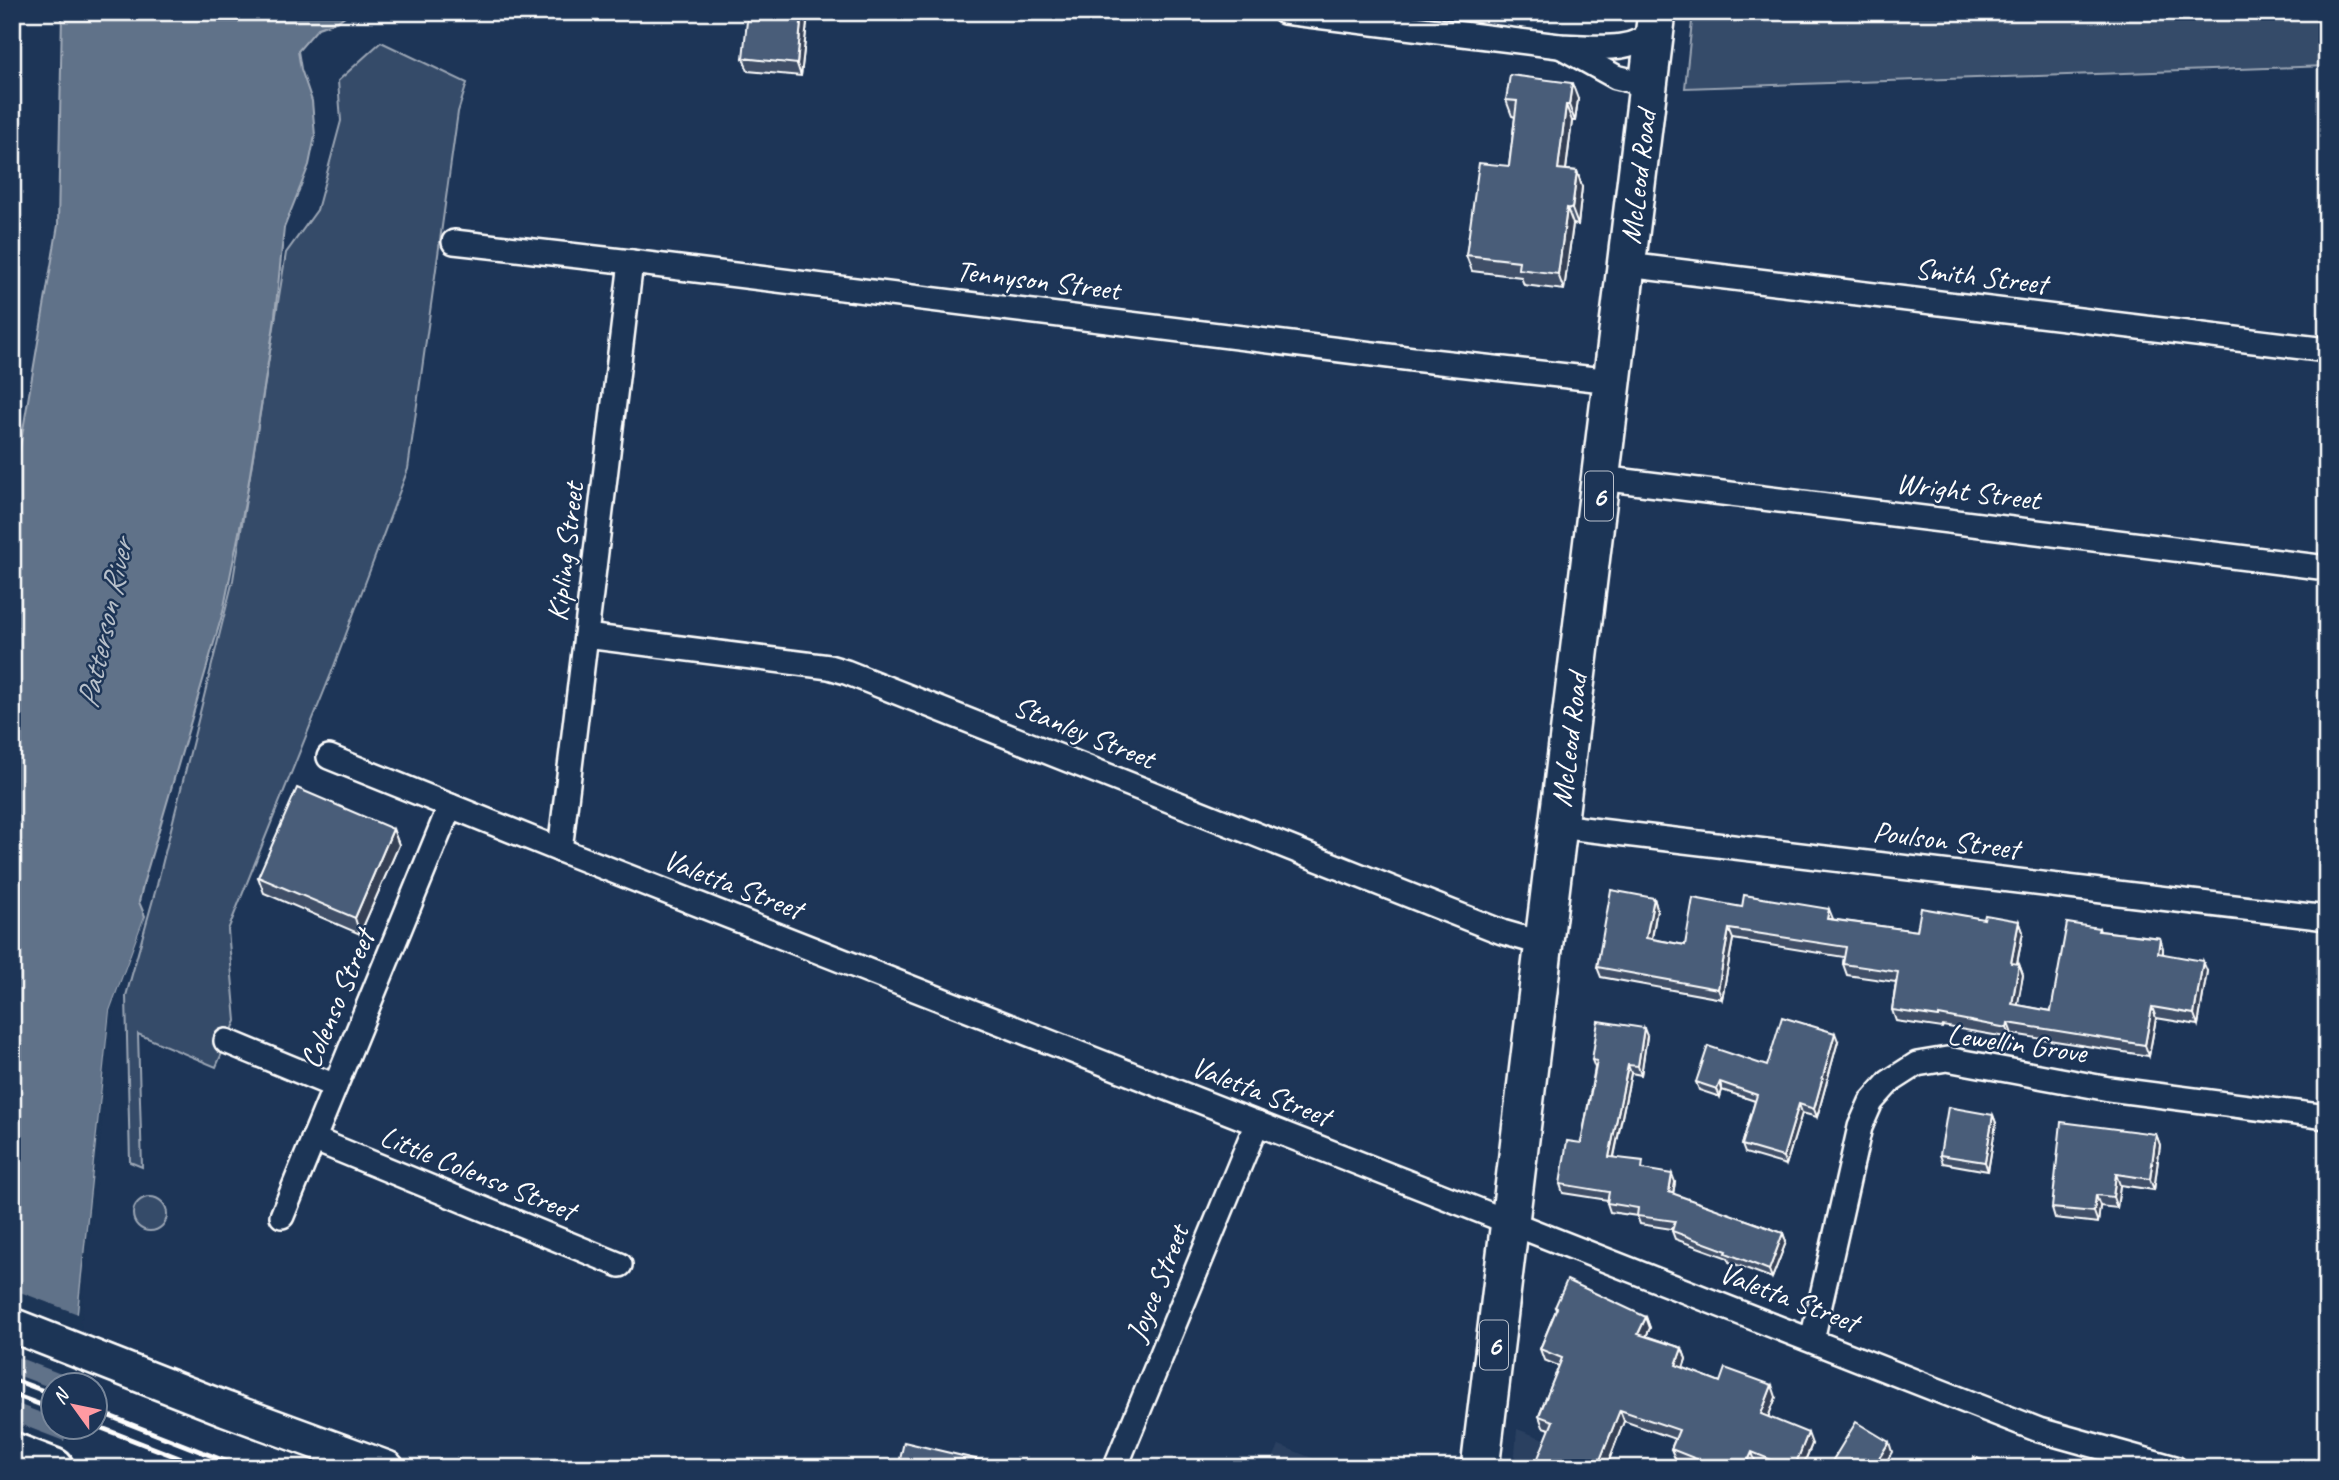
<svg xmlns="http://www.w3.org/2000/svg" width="2339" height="1480" font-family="Caveat,sans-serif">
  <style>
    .built { fill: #2a4161 }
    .green { fill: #364b69; stroke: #9aa5b4; stroke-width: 2 }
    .water { fill: #617289; stroke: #a0aab8; stroke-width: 2 }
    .pier { fill: #1d3557 }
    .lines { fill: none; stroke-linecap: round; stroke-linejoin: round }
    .street-casing { stroke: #fff; stroke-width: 28 }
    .secondary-casing { stroke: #fff; stroke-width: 38 }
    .primary-casing { stroke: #fff; stroke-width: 42 }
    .highway-casing { stroke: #fff; stroke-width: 44 }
    .street { stroke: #1d3557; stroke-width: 23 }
    .secondary { stroke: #1d3557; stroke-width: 33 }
    .primary { stroke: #1d3557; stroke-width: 37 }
    .highway { stroke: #1d3557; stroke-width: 38 }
    .rail { stroke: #fff; stroke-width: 5 }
    .wall { fill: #405068; stroke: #fff; stroke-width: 2 }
    .shaded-wall { fill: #344155; stroke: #fff; stroke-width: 2 }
    .building { fill: #4a5d79; stroke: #fff; stroke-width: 2 }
    .labels { text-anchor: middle; stroke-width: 5; stroke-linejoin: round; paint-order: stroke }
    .shield { fill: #1d3557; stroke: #bbc2cd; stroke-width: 2 }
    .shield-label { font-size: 28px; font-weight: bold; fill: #fff }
    .street-label { font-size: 30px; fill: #fff; stroke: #1d3557 }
    .water-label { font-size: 32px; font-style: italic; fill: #b8c0ca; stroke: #1d3557 }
  </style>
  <rect width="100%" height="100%" fill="#1d3557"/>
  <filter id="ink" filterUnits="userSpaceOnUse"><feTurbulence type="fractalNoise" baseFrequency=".0143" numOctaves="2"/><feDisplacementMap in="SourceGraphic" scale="14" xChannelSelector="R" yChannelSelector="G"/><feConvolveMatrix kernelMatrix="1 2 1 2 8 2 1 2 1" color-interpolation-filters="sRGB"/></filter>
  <g filter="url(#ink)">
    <g class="built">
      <path d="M1517,1429L1620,1468H1514Z"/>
      <path d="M1279,1445L1337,1468H1269Z"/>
    </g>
    <g class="green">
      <path d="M1693,12H2327V66L1685,88Z"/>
      <path d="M381,42L467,83L458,112L408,469L331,674L228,930L236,1021L216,1067L138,1034L142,1167L130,1162L126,996L157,885L233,580L286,253L317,210L341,121L338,81Z"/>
      <circle cx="150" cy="1214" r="17"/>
    </g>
    <path class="water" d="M62,12H350L338,21L318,28L298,51L301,69L312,101L315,136L309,165L284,228L274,325L247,493L223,612L144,881L139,902L145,916L110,1011L70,1385L52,1386V1428H66L62,1468H12V494L58,225Z"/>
    <g class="pier">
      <path d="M145,916L135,952L113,1012L74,1386L70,1385L71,1378L12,1355V1289L78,1314L110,1011Z"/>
      <path d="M12,1373L52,1388V1417L12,1402Z"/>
      <path d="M12,1421L64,1441L66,1428H69L65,1468H12Z"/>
    </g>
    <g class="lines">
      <defs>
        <g id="street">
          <path d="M1284,12L1559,46C1588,46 1636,55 1655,28"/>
          <path d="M1560,46L1616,77L1649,85"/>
          <path d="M454,242L631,262L1413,359L1613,381"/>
          <path d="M1627,265L2327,350"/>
          <path d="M1601,478L2327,568"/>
          <path d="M586,636L829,667L846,672L1502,932L1544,944"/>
          <path d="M329,757L560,850L2039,1430L2175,1468"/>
          <path d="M1558,826L2327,918"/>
          <path d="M560,850L631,262"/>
          <path d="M226,1041L335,1086"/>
          <path d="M313,1139L620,1265"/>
          <path d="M282,1216L450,806"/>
          <path d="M1812,1340L1860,1127L1871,1102L1889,1082L1917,1064L1947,1059L2109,1089L2327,1117"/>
          <path d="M1115,1468L1257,1123"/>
        </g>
        <path id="secondary" d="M12,1325L226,1409L387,1468"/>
        <path id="primary" d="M1480,1468L1657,12"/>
        <path id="highway" d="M12,1452L54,1468"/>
      </defs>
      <use href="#street" class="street-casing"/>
      <use href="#secondary" class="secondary-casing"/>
      <use href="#primary" class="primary-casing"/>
      <use href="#highway" class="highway-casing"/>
      <use href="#street" class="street"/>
      <use href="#secondary" class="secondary"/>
      <use href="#primary" class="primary"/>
      <use href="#highway" class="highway"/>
      <g class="rail">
        <path d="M12,1379L52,1394"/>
        <path d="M12,1394L52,1409"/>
        <path d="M94,1410L243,1468"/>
        <path d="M94,1425L205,1468"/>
      </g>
    </g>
    <g class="wall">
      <path d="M808,14L801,76L748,71L743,58Z"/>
      <path d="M1578,99L1575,121H1572L1566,170L1577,171L1582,187L1578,225L1573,224L1564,290L1524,285L1521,277L1472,271L1466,255L1509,166L1515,117L1512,116L1506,100Z"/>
      <path d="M393,829L399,845L360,934L264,893L258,877Z"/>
      <path d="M1654,898L1657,909L1652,939L1685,945L1742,907L1917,931L1984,919L2019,921L2023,932L2017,964H2019L2023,975L2017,1005L2051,1011L2099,928L2100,931L2160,938L2163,949V954L2207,971L2198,1025L2156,1018L2149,1056L2012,1034L2011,1038L1943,1026L1942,1028L1896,1021L1892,1010L1896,982L1847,975L1843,964L1844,957L1733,939L1722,999L1601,977L1597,967Z"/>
      <path d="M1647,1036L1641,1075L1631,1073L1614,1157L1675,1182L1673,1194L1783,1233L1786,1242L1772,1278L1729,1262L1728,1258L1675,1239L1672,1231V1229L1640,1224L1637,1216L1610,1212L1607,1203L1608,1200L1563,1193L1560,1184L1581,1143L1595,1068L1592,1060Z"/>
      <path d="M1838,1041L1817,1117L1802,1113L1786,1165L1745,1153L1742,1145L1755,1101L1722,1090L1720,1097L1699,1090L1696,1082L1767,1066Z"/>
      <path d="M1993,1115L1996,1123L1988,1171L1943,1163L1940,1155Z"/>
      <path d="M2156,1134L2160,1145L2154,1190L2120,1185L2117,1208L2100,1206L2098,1223L2055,1218L2052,1208Z"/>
      <path d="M1555,1307L1646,1317L1650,1328L1646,1336L1682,1348L1686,1359L1683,1368L1720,1382L1776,1397L1768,1417L1812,1444L1802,1468H1766L1756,1464L1754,1468H1694L1676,1461L1671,1449L1675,1439L1624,1421L1606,1468L1549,1429L1543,1427L1539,1416L1559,1366L1544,1360L1540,1349L1556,1310Z"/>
    </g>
    <g class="shaded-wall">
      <path d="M802,12H807L808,14L801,76L797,64Z"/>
      <path d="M1572,83L1578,99L1575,121L1569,105Z"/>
      <path d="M1566,105L1572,121L1564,185L1558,169Z"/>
      <path d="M1577,171L1582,187L1578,225L1572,209Z"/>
      <path d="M1567,208L1573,224L1564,290L1558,274Z"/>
      <path d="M393,829L399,845L360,934L355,918Z"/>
      <path d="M1654,898L1657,909L1650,949L1646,938Z"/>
      <path d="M1829,909L1833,919H1827Z"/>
      <path d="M2019,921L2023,932L2015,973L2011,963Z"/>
      <path d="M1729,929L1733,939L1722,999L1718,989Z"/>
      <path d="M2160,938L2163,949L2162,964L2158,953Z"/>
      <path d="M2203,961L2207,971L2198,1025L2194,1014Z"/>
      <path d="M2019,964L2023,975L2016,1015L2012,1004Z"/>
      <path d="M2152,1007L2156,1018L2149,1056L2145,1045Z"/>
      <path d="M2008,1023L2012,1034L2011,1038L2007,1028Z"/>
      <path d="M1644,1028L1647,1036L1641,1075L1638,1066Z"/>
      <path d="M1835,1033L1838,1041L1817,1117L1814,1109Z"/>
      <path d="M1628,1065L1631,1073L1612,1165L1609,1157Z"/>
      <path d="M1720,1082L1722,1090L1720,1097L1717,1089Z"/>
      <path d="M1799,1104L1802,1113L1786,1165L1783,1157Z"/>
      <path d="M1993,1115L1996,1123L1988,1171L1985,1162Z"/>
      <path d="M2156,1134L2160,1145L2154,1190L2150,1179Z"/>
      <path d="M1672,1174L1675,1182L1672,1200L1669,1192Z"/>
      <path d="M2116,1174L2120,1185L2117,1208L2113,1197Z"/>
      <path d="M2096,1195L2100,1206L2098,1223L2094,1212Z"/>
      <path d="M1783,1233L1786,1242L1772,1278L1769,1270Z"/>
      <path d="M1646,1317L1650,1328L1642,1345L1638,1334Z"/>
      <path d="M1682,1348L1686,1359L1680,1377L1676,1365Z"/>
      <path d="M1772,1385L1776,1397L1765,1425L1761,1414Z"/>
      <path d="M1620,1410L1624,1421L1606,1468L1598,1465Z"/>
      <path d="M1808,1433L1812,1444L1802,1468H1794Z"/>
      <path d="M1889,1442L1892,1452L1883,1468H1873Z"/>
      <path d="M1752,1452L1756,1464L1754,1468H1745Z"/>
    </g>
    <g class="building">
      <path d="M748,12H802L797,64L743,58Z"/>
      <path d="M1510,75L1572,83L1569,105H1566L1558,169L1577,171L1572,209L1567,208L1558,274L1518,269L1519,261L1466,255L1479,163L1509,166L1517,101L1506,100Z"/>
      <path d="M297,788L393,829L355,918L258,877Z"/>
      <path d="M1611,890L1654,898L1646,938L1685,945L1693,898L1742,907L1744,895L1829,909L1827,919L1917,931L1921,908L1984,919L1985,915L2019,921L2011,963L2019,964L2012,1004L2051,1011L2067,923L2099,928L2098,931L2160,938L2158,953L2203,961L2194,1014L2152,1007L2145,1045L2008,1023L2007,1028L1939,1015V1017L1892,1010L1898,972L1843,964L1846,947L1729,929L1718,989L1597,967Z"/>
      <path d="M1782,1017L1835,1033L1814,1109L1799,1104L1783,1157L1742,1145L1757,1095L1720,1082L1717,1089L1696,1082L1708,1046L1767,1066Z"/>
      <path d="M1598,1021L1644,1028L1638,1066L1628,1065L1609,1157L1643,1161L1642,1169L1672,1174L1669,1192L1783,1233L1769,1270L1726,1253L1727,1251L1672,1231L1675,1221L1637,1216L1638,1208L1607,1203L1609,1192L1560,1184L1567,1141L1581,1143L1597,1061L1592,1060Z"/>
      <path d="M1948,1107L1993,1115L1985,1162L1940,1155Z"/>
      <path d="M2061,1122L2156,1134L2150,1179L2116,1174L2113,1197L2096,1195L2094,1212L2052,1208Z"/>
      <path d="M1567,1280L1646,1317L1638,1334L1682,1348L1676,1365L1720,1382L1725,1368L1772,1385L1761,1414L1808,1433L1794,1468H1791L1752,1452L1745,1468H1713L1714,1466L1671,1449L1679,1430L1620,1410L1598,1465L1605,1468H1534L1553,1421L1539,1416L1562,1358L1540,1349L1557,1308L1555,1307Z"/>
      <path d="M1856,1422L1889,1442L1873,1468H1828Z"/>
      <path d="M904,1442L1013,1468H898Z"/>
      <path d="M1974,1457L2001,1468H1969Z"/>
    </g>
  </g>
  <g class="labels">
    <g class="shield">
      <rect x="1585" y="471.5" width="28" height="49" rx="5"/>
      <rect x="1480" y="1320.5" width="28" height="49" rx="5"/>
    </g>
    <g class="shield-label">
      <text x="1599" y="506">6</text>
      <text x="1494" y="1355">6</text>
    </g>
    <g class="street-label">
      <text transform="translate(1638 177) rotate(-83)" y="10">McLeod Road</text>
      <text transform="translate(1981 276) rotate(7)" y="10">Smith Street</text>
      <text transform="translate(1038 280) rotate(7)" y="10">Tennyson Street</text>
      <text transform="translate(1968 491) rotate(7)" y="10">Wright Street</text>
      <text transform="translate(565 552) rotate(-83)" y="10">Kipling Street</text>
      <text transform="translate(1084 732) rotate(22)" y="10">Stanley Street</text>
      <text transform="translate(1569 740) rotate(-83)" y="10">McLeod Road</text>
      <text transform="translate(1946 840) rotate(7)" y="10">Poulson Street</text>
      <text transform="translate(733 884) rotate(21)" y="10">Valetta Street</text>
      <text transform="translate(337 999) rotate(-67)" y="10">Colenso Street</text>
      <text transform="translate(2017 1043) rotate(8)" y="10">Lewellin Grove</text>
      <text transform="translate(1261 1091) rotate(21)" y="10">Valetta Street</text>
      <text transform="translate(478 1173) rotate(22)" y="10">Little Colenso Street</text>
      <text transform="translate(1157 1283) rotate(-68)" y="10">Joyce Street</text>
      <text transform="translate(1789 1297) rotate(21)" y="10">Valetta Street</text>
    </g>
    <g class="water-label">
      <text transform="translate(104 624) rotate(-78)" y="11">Patterson River</text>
    </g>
  </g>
  <rect width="2339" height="1480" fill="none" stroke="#1d3557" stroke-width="42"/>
  <rect x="21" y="21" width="2297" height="1438" fill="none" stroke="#fff" stroke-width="2.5" filter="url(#ink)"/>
  <g transform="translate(74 1406) rotate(303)"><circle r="33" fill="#1d3557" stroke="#77869a" stroke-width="2"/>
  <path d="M0-5L12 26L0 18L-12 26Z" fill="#ff9aa2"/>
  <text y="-10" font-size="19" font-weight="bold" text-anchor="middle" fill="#ffffff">N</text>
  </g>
</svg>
